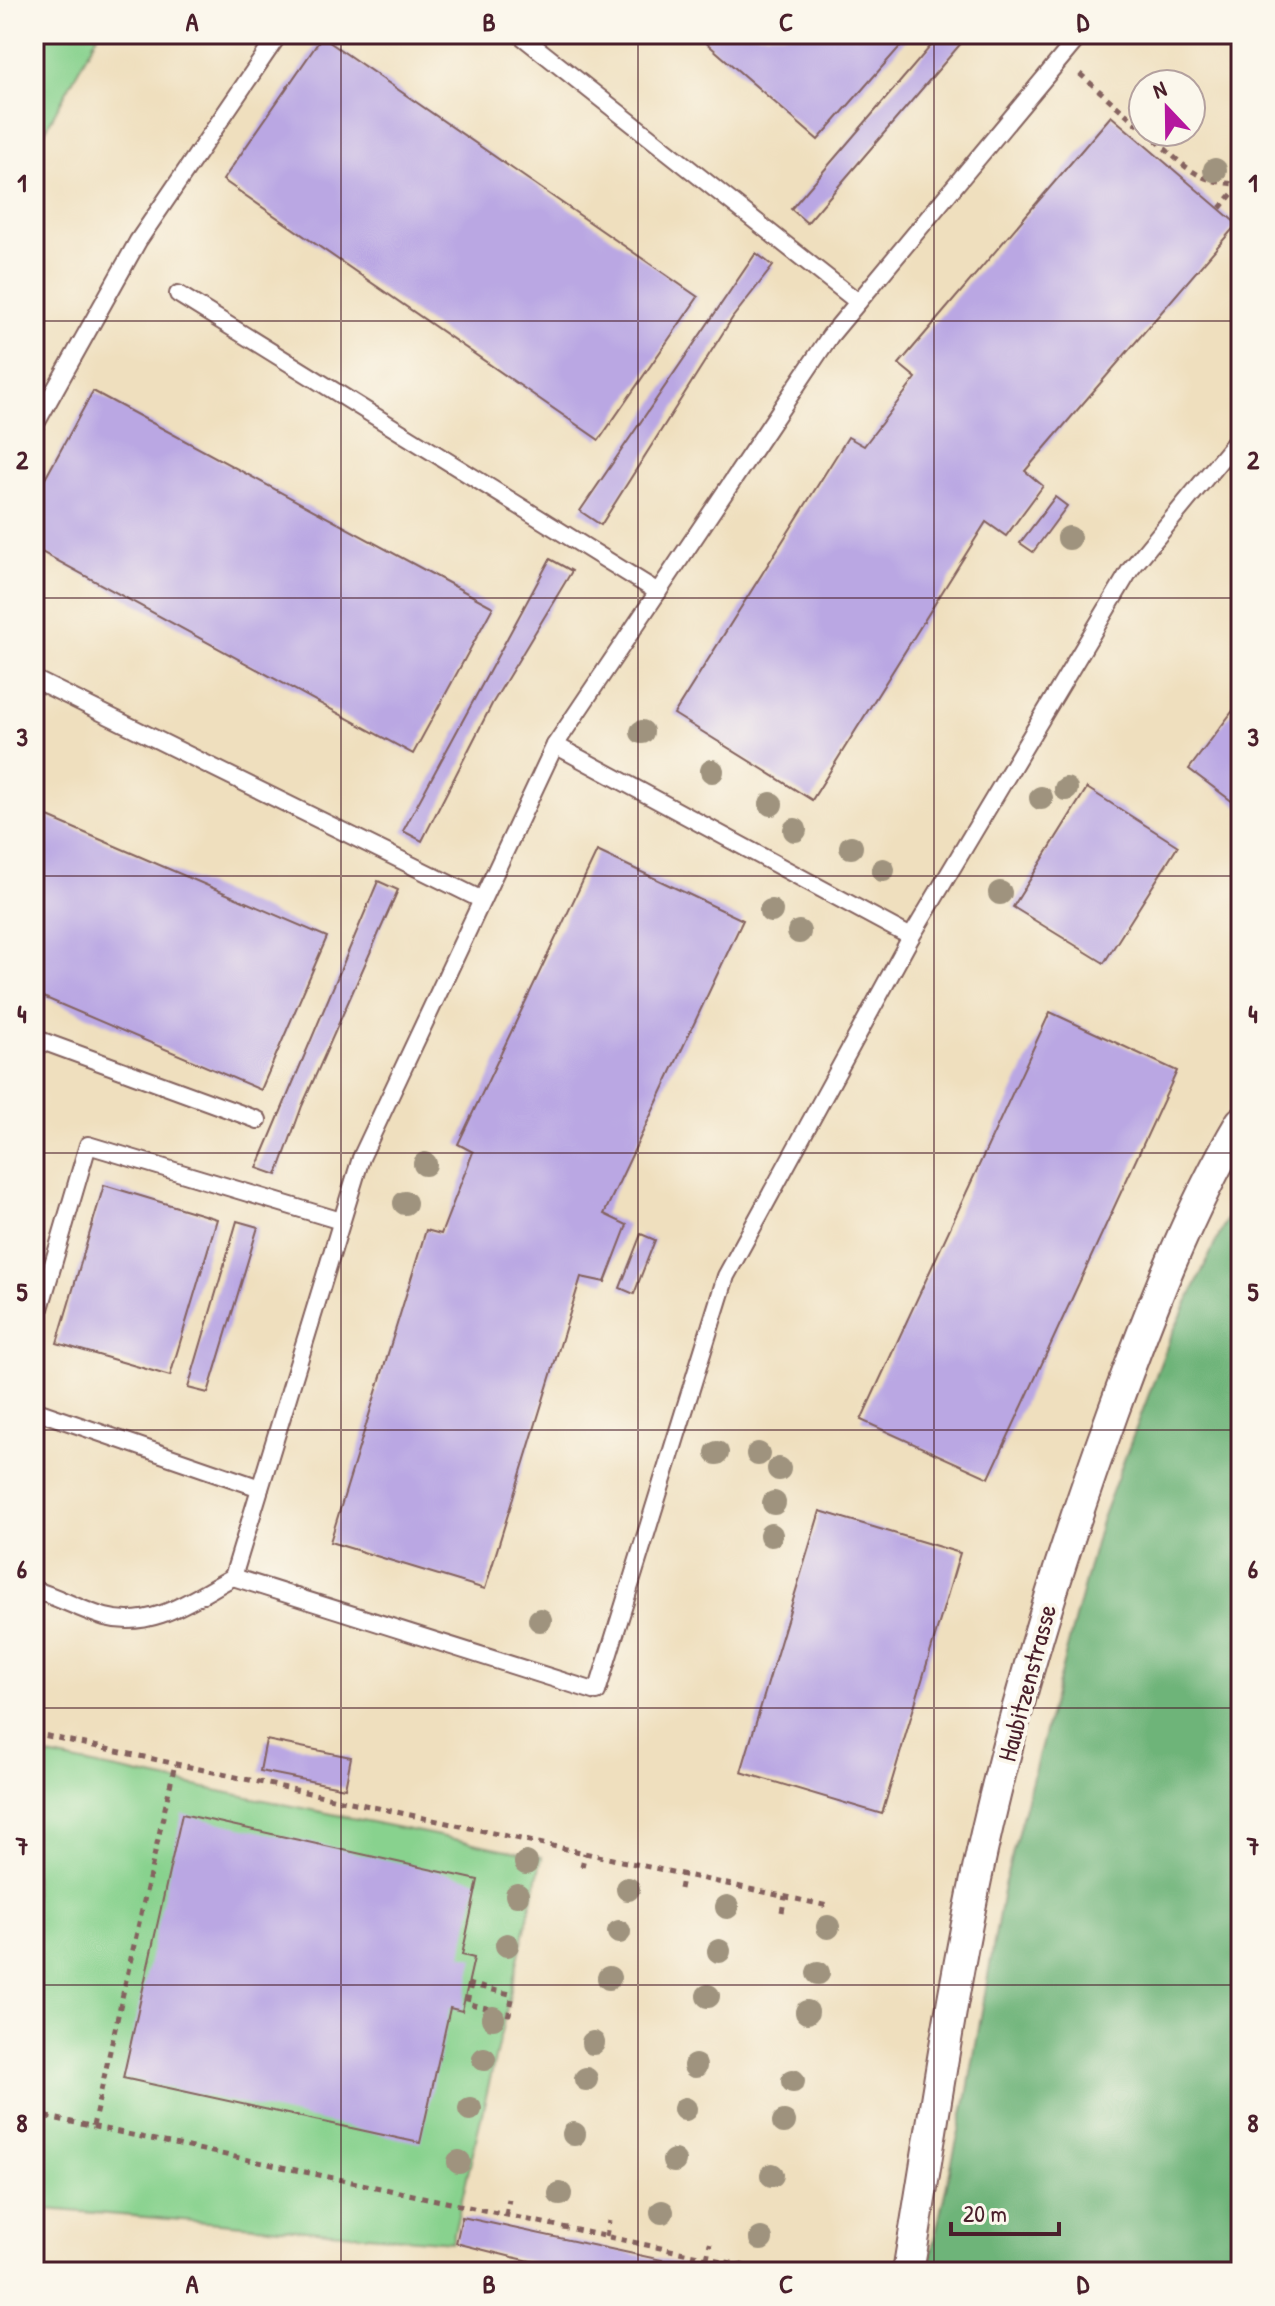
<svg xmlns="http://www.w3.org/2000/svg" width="1275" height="2306" font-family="'Patrick Hand',sans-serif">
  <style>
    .green { fill: #88d28e; stroke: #69785c; stroke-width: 2 }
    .forest { fill: #6eb479; stroke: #5c6a52; stroke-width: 2 }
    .building { fill: #baa7e3 }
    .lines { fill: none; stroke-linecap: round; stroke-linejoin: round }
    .lane-casing { stroke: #84625e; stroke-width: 20 }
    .street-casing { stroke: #84625e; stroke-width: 34 }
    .path { stroke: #84625e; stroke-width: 5; stroke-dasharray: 6 6; stroke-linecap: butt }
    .lane { stroke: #fff; stroke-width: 16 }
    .street { stroke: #fff; stroke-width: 30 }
    .tree { fill: #9f937e }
    .grid { fill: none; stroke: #4a1f2b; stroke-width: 2; stroke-opacity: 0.55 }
    .labels { text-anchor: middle; stroke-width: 8; stroke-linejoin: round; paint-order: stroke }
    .street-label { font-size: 26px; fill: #4a1f2b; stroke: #fbf7ec }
    .neatline { fill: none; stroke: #4a1f2b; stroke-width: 3 }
    .grid-label { font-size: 26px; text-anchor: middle; font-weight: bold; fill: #4a1f2b }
  </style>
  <rect width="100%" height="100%" fill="#fbf7ec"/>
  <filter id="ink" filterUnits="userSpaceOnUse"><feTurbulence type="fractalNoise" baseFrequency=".0125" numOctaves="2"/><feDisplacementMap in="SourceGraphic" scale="16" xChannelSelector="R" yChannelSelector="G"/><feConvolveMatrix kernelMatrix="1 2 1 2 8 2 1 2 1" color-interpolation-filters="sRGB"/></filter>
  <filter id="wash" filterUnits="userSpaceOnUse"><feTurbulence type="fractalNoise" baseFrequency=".006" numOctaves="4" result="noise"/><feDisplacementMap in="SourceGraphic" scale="32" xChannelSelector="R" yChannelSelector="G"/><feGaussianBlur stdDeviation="1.8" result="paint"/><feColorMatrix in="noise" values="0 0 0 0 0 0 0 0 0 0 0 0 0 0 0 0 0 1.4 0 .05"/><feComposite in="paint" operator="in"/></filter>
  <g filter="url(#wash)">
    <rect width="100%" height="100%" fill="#efdfbe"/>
    <g class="green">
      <path d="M34,34H98L34,151Z"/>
      <path d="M34,1753L542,1857L452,2242L34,2208Z"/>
    </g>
    <path class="forest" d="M1241,1189V2272H927L967,2096L1004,1885L1101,1521L1169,1341Z"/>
    <g id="blocks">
      <g class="building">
        <path d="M696,34H911L818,140Z"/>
        <path d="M941,34H969L807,223L791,209Z"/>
        <path d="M322,37L698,297L599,440L223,180Z"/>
        <path d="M1111,116L1237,224L1025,471L1043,486L1006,536L986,522L812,800L674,714L848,437L864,446L916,378L899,364Z"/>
        <path d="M756,253L773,266L733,317L601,525L580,511Z"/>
        <path d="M93,391L493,607L413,754L34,548V499Z"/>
        <path d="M1055,497L1067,506L1033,552L1020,543Z"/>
        <path d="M550,559L572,571L492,704L422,841L403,831Z"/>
        <path d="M1241,700V808L1189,769Z"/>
        <path d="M1087,788L1178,846L1104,963L1013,907Z"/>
        <path d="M34,811L327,937L261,1090L34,993Z"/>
        <path d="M597,851L743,920L604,1214L627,1225L605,1282L581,1277L485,1589L330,1542L426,1230L441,1234L473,1152L458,1144Z"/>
        <path d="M378,881L398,890L302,1106L277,1175L257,1168Z"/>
        <path d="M1050,1012L1177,1071L989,1478L861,1420Z"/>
        <path d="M104,1185L217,1219L170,1376L57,1343Z"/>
        <path d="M237,1221L258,1227L208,1393L188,1388Z"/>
        <path d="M641,1234L655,1240L634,1294L620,1288Z"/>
        <path d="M820,1511L960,1553L882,1814L741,1772Z"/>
        <path d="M266,1740L351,1757L345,1788L260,1771Z"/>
        <path d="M182,1814L478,1880L462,1955L474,1958L462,2011L450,2008L420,2143L123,2078Z"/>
        <path d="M462,2217L713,2271V2272H580L512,2257L456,2243Z"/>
      </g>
    </g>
  </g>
  <g filter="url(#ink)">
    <use href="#blocks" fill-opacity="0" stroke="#84625e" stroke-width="2"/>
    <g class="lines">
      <defs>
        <g id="lane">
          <path d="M519,34L858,302"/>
          <path d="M1057,34L1070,46"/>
          <path d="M1081,34L830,336L555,745L361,1158L233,1577L597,1692L726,1276L911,937L1130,570L1241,435"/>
          <path d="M178,294L658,592"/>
          <path d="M34,427L138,241L279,34"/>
          <path d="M34,679L482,900"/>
          <path d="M555,745L911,937"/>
          <path d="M34,1038L258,1120"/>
          <path d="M34,1329L88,1145L341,1221"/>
          <path d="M34,1410L260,1488"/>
          <path d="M34,1590C59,1597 80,1610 105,1617C153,1630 192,1599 233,1577"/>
        </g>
        <path id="street" d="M908,2272C930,2141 949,2009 976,1879C1009,1721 1057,1566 1112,1415C1148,1316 1187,1213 1241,1122"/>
      </defs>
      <use href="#lane" class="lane-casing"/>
      <use href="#street" class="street-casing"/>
      <g class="path">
        <path d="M1080,74L1143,129"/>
        <path d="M1147,132C1180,161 1194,184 1241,184"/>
        <path d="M1220,208L1240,185"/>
        <path d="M34,1733L828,1906"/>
        <path d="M582,1867L585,1853"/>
        <path d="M680,1889L683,1874"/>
        <path d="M782,1912L785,1896"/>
        <path d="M468,1984L510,1994"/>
        <path d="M471,1984L467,2003L509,2014L513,1994"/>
        <path d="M34,2114L773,2272"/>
        <path d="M93,2126L175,1764"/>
        <path d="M506,2215L509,2199"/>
        <path d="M606,2236L609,2221"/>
        <path d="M707,2258L710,2243"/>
      </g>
      <use href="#lane" class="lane"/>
      <use href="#street" class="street"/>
    </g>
    <g class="tree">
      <circle cx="1215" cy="170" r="12"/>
      <circle cx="1069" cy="538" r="12"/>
      <circle cx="642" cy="732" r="12"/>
      <circle cx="712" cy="771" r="12"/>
      <circle cx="1066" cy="789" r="12"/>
      <circle cx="1041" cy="798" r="12"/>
      <circle cx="771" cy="804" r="12"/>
      <circle cx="795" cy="830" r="12"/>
      <circle cx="851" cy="847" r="12"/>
      <circle cx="883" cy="870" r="12"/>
      <circle cx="1000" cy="893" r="12"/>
      <circle cx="771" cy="911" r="12"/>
      <circle cx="799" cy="932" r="12"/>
      <circle cx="425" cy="1164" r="12"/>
      <circle cx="405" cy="1203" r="12"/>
      <circle cx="717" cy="1453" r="12"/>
      <circle cx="758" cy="1454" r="12"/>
      <circle cx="779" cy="1469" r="12"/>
      <circle cx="774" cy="1503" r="12"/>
      <circle cx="771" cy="1535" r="12"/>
      <circle cx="540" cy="1620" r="12"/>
      <circle cx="526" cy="1863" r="12"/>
      <circle cx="628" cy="1889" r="12"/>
      <circle cx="517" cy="1895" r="12"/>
      <circle cx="727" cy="1907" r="12"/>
      <circle cx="828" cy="1927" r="12"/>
      <circle cx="619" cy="1932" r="12"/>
      <circle cx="507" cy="1945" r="12"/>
      <circle cx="719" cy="1951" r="12"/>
      <circle cx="818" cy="1973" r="12"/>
      <circle cx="609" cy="1978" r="12"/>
      <circle cx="708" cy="1996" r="12"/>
      <circle cx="807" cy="2012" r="12"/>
      <circle cx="493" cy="2018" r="12"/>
      <circle cx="593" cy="2043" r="12"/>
      <circle cx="484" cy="2059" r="12"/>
      <circle cx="695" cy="2066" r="12"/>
      <circle cx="586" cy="2079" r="12"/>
      <circle cx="793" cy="2081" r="12"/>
      <circle cx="470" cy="2109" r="12"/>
      <circle cx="685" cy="2109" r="12"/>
      <circle cx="784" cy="2122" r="12"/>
      <circle cx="574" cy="2134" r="12"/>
      <circle cx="674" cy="2161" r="12"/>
      <circle cx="459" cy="2162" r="12"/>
      <circle cx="772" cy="2175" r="12"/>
      <circle cx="560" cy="2194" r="12"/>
      <circle cx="662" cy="2212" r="12"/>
      <circle cx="761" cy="2239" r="12"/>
    </g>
  </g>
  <path class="grid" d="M341,34V2272M638,34V2272M934,34V2272M34,321H1241M34,598H1241M34,876H1241M34,1153H1241M34,1430H1241M34,1708H1241M34,1985H1241"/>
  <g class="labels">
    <g class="street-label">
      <text transform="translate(1027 1683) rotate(-75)" y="9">Haubitzenstrasse</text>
    </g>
  </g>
  <rect width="1275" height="2306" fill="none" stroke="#fbf7ec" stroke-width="88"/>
  <g transform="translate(1167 108) rotate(338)"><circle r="38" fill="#fbf7ec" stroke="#b4a19f" stroke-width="2"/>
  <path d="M0-6L14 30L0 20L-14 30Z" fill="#b5179e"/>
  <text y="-12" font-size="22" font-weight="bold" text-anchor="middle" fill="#4a1f2b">N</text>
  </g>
  <path d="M951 2222v12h108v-12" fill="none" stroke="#4a1f2b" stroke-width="4"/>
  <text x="963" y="2222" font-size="24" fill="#4a1f2b" stroke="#fbf7ec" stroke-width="6" paint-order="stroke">20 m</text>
  <rect x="44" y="44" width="1187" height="2218" class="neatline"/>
  <g class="grid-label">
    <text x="192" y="31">A</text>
    <text x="489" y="31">B</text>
    <text x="786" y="31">C</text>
    <text x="1083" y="31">D</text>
    <text x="22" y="192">1</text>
    <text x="1253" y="192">1</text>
    <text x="22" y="469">2</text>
    <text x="1253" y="469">2</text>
    <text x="22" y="746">3</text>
    <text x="1253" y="746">3</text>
    <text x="22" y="1023">4</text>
    <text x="1253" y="1023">4</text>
    <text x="22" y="1301">5</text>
    <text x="1253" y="1301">5</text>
    <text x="22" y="1578">6</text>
    <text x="1253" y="1578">6</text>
    <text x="22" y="1855">7</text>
    <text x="1253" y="1855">7</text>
    <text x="22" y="2132">8</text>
    <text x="1253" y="2132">8</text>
    <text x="192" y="2293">A</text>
    <text x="489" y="2293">B</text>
    <text x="786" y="2293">C</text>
    <text x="1083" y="2293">D</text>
  </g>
</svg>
